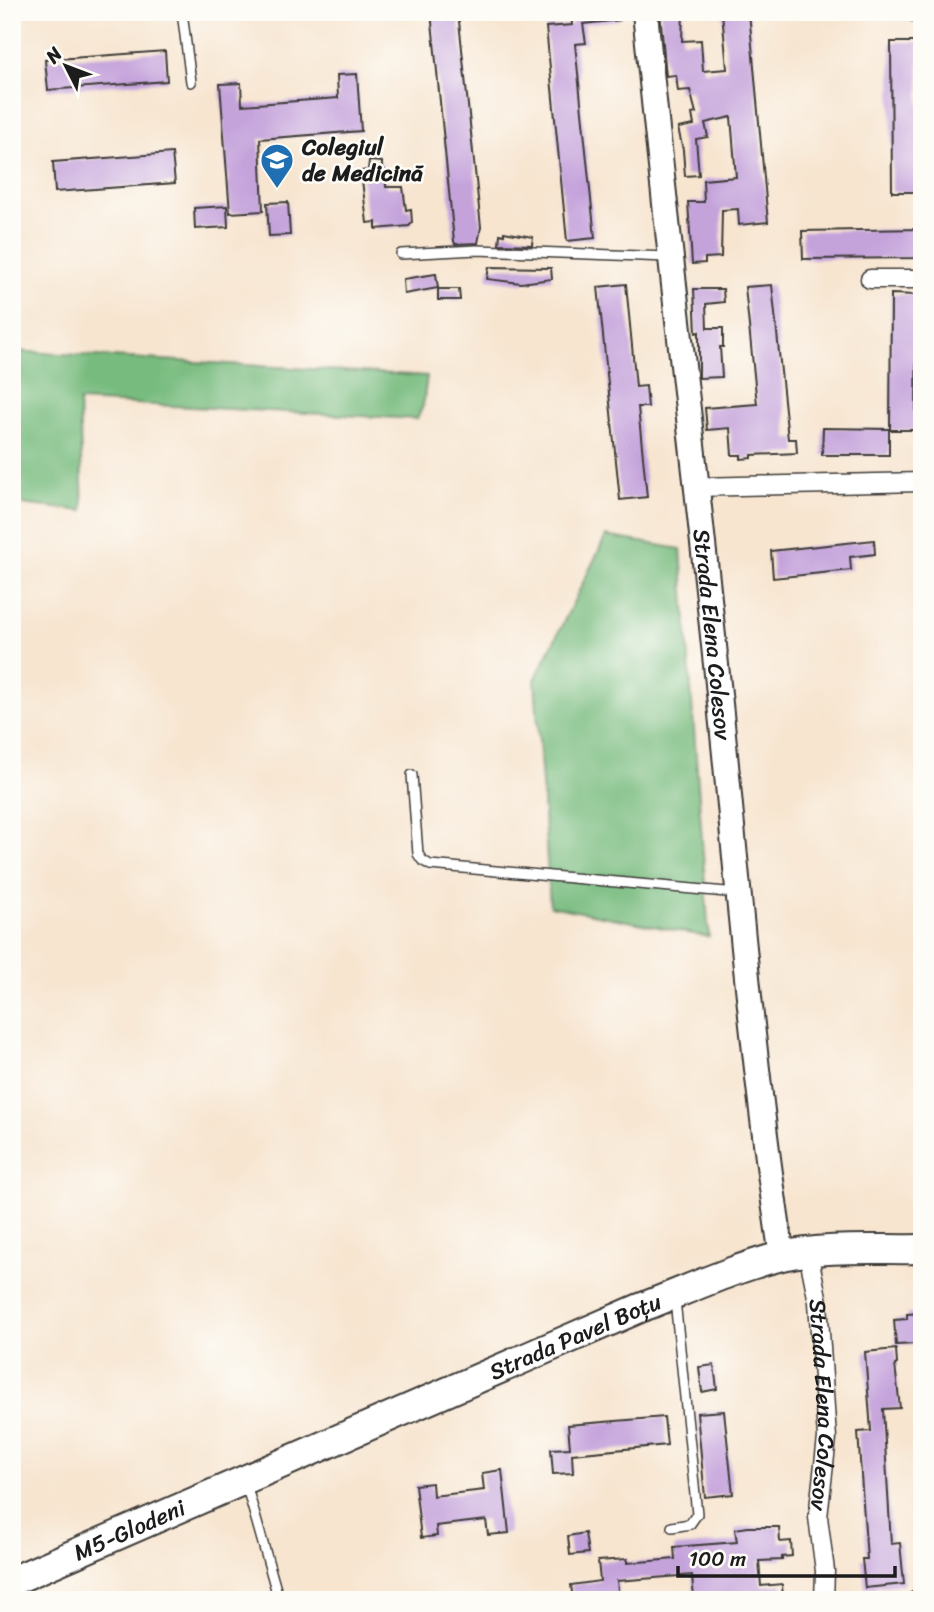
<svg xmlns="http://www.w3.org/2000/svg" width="934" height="1612" font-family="Sriracha,sans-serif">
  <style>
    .forest { fill: #77bb7e; stroke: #4a6c4d; stroke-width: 2 }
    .building { fill: #c4a3db }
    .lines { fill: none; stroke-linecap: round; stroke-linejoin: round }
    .lane-casing { stroke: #3d3a37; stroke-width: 12 }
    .street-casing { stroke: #3d3a37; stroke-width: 21 }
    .secondary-casing { stroke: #3d3a37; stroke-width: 28 }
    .primary-casing { stroke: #3d3a37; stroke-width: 32 }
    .lane { stroke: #fff; stroke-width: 9 }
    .street { stroke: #fff; stroke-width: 18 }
    .secondary { stroke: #fff; stroke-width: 24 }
    .primary { stroke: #fff; stroke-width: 28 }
    .labels { text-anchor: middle; stroke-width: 5; stroke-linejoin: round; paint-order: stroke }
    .poi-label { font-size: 23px; font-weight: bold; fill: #1c1c1c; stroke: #fdfcf7; text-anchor: start }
    .street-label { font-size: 23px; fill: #1c1c1c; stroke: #fdfcf7 }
  </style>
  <rect width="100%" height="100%" fill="#fdfcf7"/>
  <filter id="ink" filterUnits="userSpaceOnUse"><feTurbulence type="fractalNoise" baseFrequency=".0143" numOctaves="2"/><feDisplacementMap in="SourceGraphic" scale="14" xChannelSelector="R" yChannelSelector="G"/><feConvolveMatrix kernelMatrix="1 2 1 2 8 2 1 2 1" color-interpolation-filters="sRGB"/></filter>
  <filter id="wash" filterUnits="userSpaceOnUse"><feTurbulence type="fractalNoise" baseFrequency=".00686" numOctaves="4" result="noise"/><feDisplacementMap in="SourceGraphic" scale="28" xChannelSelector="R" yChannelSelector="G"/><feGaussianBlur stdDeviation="1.57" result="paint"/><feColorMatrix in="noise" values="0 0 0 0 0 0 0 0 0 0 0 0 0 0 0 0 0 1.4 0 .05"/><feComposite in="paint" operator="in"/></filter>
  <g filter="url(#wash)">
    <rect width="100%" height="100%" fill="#f7e5d0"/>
    <g class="forest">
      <path d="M12,351L427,376L423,406L417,419L79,401L83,511L12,503Z"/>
      <path d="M606,536L681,549L709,937L550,906L535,680Z"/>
    </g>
    <g id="blocks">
      <g class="building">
        <path d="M431,12H458L481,227L478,243L455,244L454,241Z"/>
        <path d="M571,12H619L620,20L583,24L586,43L575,44L595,238L567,241L546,27L572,25Z"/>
        <path d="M660,12H683L682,41L701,40L703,71L727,69L722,12H749L768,222L739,225L738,209L722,210L721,257L705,258V263L692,264L688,202H704L703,180L736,177L731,117L705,123L708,137L696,139L699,175L685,176L683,150L678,128L694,125L692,114L696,113L690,90L678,91L676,75L666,76Z"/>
        <path d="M891,42H919L920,192H892Z"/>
        <path d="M165,51L167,81L48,90L45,60Z"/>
        <path d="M357,74L361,131L260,139L263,211L230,213L220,84L241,83L242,105L338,98L337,75Z"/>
        <path d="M172,153L175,183L55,192L53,162Z"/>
        <path d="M369,161L382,162V170H385L386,187H403L406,210L411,209L412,223L409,226L376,229V222L367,223L361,171L368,170Z"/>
        <path d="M288,202L290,235L269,236L267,203Z"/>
        <path d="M227,206L228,227L195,229L194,208Z"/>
        <path d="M922,229V258L803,259L802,231Z"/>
        <path d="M504,232L533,237L532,245L499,244L500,234L504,235Z"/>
        <path d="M489,267L551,268L552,279L521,283L487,279Z"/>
        <path d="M436,274L438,288L404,294L403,279Z"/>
        <path d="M626,284L636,387L646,386L648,407H638L647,497L620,500L598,287Z"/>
        <path d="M772,285L788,439H796L797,453L752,455V458L741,459V455H732L730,428L707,430L705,408L757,404L745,287Z"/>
        <path d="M438,289H459L460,300H438Z"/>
        <path d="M694,289H723L724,302L706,304L707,328H723V347H720L722,377L699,378V332L696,333Z"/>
        <path d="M891,294L917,295L916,430H890Z"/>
        <path d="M823,428L889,429V455H822Z"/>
        <path d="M874,540L875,554L850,557L851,570L773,578L771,551Z"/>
        <path d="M922,1313V1341H916V1344L896,1345L894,1320L907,1319V1314Z"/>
        <path d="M896,1349L897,1364L895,1365L900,1408L883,1409L891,1544L900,1543L904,1584L865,1588L862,1559H867L858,1432L871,1431L865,1352Z"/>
        <path d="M714,1365L717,1389L702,1392L699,1367Z"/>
        <path d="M724,1411L733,1494L705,1497L697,1413Z"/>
        <path d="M664,1417L667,1445L572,1454L573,1473L553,1474L551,1449L570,1448L568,1425Z"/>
        <path d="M502,1470L509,1533L488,1535L486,1520L436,1526L437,1536L421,1538L415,1485L432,1483L433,1496L484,1490L482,1473Z"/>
        <path d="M748,1527H779L780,1542L791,1541L792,1556L782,1557V1560L759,1561L761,1586L782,1584L783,1598L694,1600L692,1575L617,1581L619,1600H573L571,1585L600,1581L598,1561L627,1559V1563L675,1559L674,1547L737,1542L735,1529Z"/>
        <path d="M585,1533L588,1553L570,1555L568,1536Z"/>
      </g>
    </g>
  </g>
  <g filter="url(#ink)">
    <use href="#blocks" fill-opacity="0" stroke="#3d3a37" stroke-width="2"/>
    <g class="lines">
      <defs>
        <g id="lane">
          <path d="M182,12L191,82"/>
          <path d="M915,18H922"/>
          <path d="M401,254L477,250L668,257"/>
          <path d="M412,775L418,854L422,860L430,865L737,893"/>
          <path d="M246,1484L279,1600"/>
          <path d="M672,1527L690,1524L697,1514L675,1300"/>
        </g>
        <g id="street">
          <path d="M870,279H922"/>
          <path d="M695,487L922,482"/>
          <path id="s1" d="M808,1252L818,1302L827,1438L818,1517L825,1571L824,1600"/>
          <path d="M917,1600H922"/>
        </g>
        <g id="secondary">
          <path id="s2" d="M645,12C667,240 696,466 719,694C738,881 753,1070 782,1256"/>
        </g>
        <g id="primary">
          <path id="s3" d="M12,1581L640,1308C687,1290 734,1268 782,1256C825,1246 878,1250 922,1249"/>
        </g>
      </defs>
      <use href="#lane" class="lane-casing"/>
      <use href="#street" class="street-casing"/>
      <use href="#secondary" class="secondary-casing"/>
      <use href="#primary" class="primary-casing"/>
      <use href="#lane" class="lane"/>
      <use href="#street" class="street"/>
      <use href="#secondary" class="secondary"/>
      <use href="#primary" class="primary"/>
    </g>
  </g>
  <defs>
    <symbol id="university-pin" viewBox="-11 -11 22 30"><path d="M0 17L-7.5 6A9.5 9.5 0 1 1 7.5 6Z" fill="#1f6fb2" stroke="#fdfcf7"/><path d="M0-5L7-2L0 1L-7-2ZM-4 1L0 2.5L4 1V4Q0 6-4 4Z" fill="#fff"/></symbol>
  </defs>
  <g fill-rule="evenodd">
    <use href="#university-pin" x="258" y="141" width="38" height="52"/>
  </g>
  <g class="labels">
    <g class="poi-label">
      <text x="302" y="155">Colegiul<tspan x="302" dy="26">de Medicină</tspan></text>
    </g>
    <g class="street-label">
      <text dy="8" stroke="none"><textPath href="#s2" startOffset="626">Strada Elena Colesov</textPath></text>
      <text dy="8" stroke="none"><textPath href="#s3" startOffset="614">Strada Pavel Boțu</textPath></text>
      <text dy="8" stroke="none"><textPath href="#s1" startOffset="154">Strada Elena Colesov</textPath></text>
      <text dy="8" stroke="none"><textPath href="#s3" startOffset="128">M5-Glodeni</textPath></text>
    </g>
  </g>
  <rect width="934" height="1612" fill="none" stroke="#fdfcf7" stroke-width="42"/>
  <g transform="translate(66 66) rotate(312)" stroke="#fdfcf7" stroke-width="5" paint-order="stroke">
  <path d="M0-5L12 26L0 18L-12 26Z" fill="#1c1c1c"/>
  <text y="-10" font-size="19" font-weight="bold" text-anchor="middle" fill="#1c1c1c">N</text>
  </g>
  <path d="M678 1566v10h217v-10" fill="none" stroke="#1c1c1c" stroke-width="3.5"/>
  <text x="689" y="1566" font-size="21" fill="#1c1c1c" stroke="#fdfcf7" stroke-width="5" paint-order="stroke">100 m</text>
</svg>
